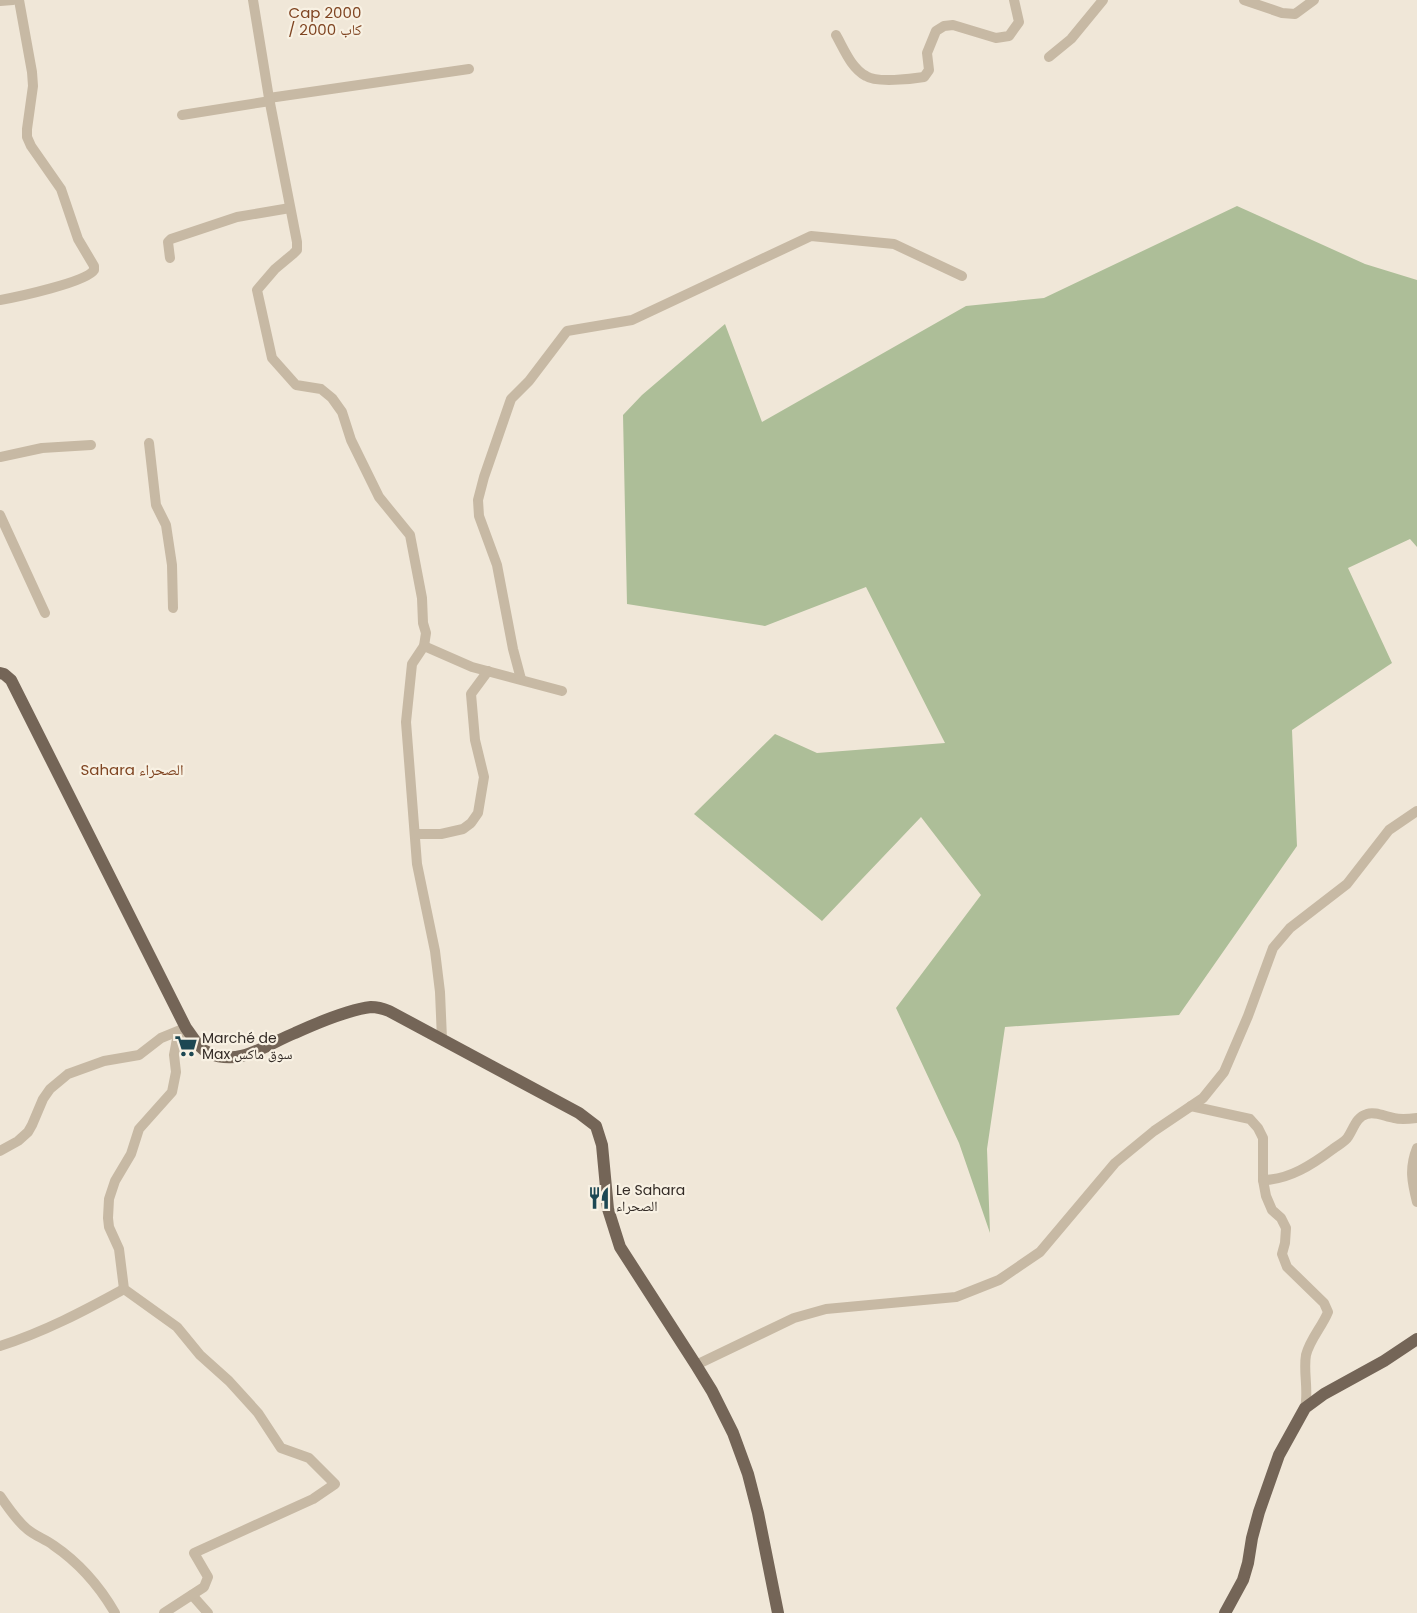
<svg xmlns="http://www.w3.org/2000/svg" width="1417" height="1613" font-family="Poppins,'Noto Naskh Arabic',sans-serif">
  <style>
    .green { fill: #adbe98 }
    .lines { fill: none; stroke-linecap: round; stroke-linejoin: round }
    .minor { stroke: #c7b9a4; stroke-width: 10 }
    .major { stroke: #746557; stroke-width: 12 }
    .labels { text-anchor: middle; stroke-width: 4.5; stroke-linejoin: round; paint-order: stroke }
    .poi-label { font-size: 14px; fill: #332b26; stroke: #f8f1e3; text-anchor: start }
    .neighbourhood-label { font-size: 15px; fill: #7f4421; stroke: #f8f1e3 }
  </style>
  <rect width="100%" height="100%" fill="#f0e7d8"/>
  <path class="green" d="M1237,206L1365,264L1417,280V547L1410,539L1348,568L1392,663L1292,730L1297,846L1179,1015L1005,1027L987,1149L990,1233L959,1143L896,1008L981,895L921,817L822,921L694,814L775,734L817,753L945,743L866,587L765,626L627,604L623,415L642,395L725,324L762,422L966,306L1044,298Z"/>
  <g class="lines">
    <g class="minor">
      <path d="M253,0L269,98L297,242V250L293,254L275,269L257,290L272,358L296,385L321,389L332,398L342,412L351,440L379,497L410,535L422,598L423,623L426,633L424,646L412,664L406,722L417,864L435,951L440,992L442,1039"/>
      <path d="M1244,0L1282,13L1295,14L1314,0"/>
      <path d="M0,1L13,0"/>
      <path d="M836,35C844,49 851,68 866,76C876,83 912,79 924,77L929,70L927,53L936,31L944,26L953,25L996,38L1009,36L1019,22L1014,0"/>
      <path d="M1049,57L1071,39L1103,0"/>
      <path d="M269,98L469,69"/>
      <path d="M182,115L270,101"/>
      <path d="M170,258L168,242L171,239L237,217L290,208"/>
      <path d="M0,300C17,297 87,282 94,270V266L78,239L61,189L31,146L27,137V129L33,86L32,72L19,0"/>
      <path d="M149,443L156,505L166,525L172,565L173,608"/>
      <path d="M0,457L42,448L91,445"/>
      <path d="M0,515L45,613"/>
      <path d="M424,646L472,667L562,691"/>
      <path d="M521,679L513,649L497,565L479,516L478,500L484,477L511,399L529,381L567,331L632,320L811,236L894,244L962,276"/>
      <path d="M415,834H441L463,829L471,823L478,813L484,777L475,740L471,694L488,671"/>
      <path d="M1191,1106L1250,1119L1258,1128L1263,1138V1180L1266,1196L1272,1210L1281,1218L1286,1228L1285,1243L1282,1254L1287,1267L1324,1303L1328,1312C1322,1327 1310,1339 1306,1355C1303,1372 1309,1390 1305,1408"/>
      <path d="M1417,1148C1409,1168 1412,1182 1417,1202"/>
      <path d="M0,1151L18,1141L28,1132L32,1125L43,1099L50,1089L68,1074L104,1061L139,1055L161,1038L183,1029"/>
      <path d="M1263,1180C1289,1180 1313,1164 1333,1149C1338,1145 1345,1142 1348,1137C1354,1128 1356,1117 1367,1114C1375,1111 1386,1117 1394,1118C1401,1120 1409,1119 1417,1118"/>
      <path d="M0,1346C44,1332 84,1311 124,1289"/>
      <path d="M696,1365L794,1318L826,1309L956,1297L999,1280L1040,1252L1115,1163L1154,1131L1203,1098L1224,1072L1248,1016L1273,948L1290,928L1347,884L1389,830L1417,811"/>
      <path d="M0,1496C8,1507 16,1520 27,1529C35,1536 45,1539 53,1545C78,1562 100,1587 115,1613"/>
      <path d="M192,1595L208,1613"/>
      <path d="M164,1613L204,1587L208,1577L194,1553L313,1499L335,1484L309,1458L281,1448L258,1413L229,1381L200,1355L177,1327L124,1289L119,1249L109,1227L108,1218L109,1199L115,1181L131,1154L139,1129L172,1092L176,1072L174,1055L177,1039L186,1028"/>
    </g>
    <g class="major">
      <path d="M0,673L4,674L11,680L186,1028C193,1037 198,1048 209,1053C240,1067 267,1044 295,1033C317,1023 347,1010 371,1007C376,1007 384,1009 389,1011L579,1113L596,1126L602,1145L608,1209L620,1247L696,1365L712,1391L733,1433L748,1474L758,1513L778,1613"/>
      <path d="M1225,1613L1243,1580L1248,1563L1252,1538L1259,1512L1279,1455L1305,1408L1324,1394L1384,1361L1417,1339"/>
    </g>
  </g>
  <defs>
    <symbol id="supermarket-bare" viewBox="-9 -9 18 18"><path d="M-6-5.5h2.5l.6 2H6L4.5 2H-2.5L-4.4-4H-6ZM-1.5 3.2a1.3 1.3 0 1 0 .1 0ZM3 3.2a1.3 1.3 0 1 0 .1 0Z" fill="#1d4853" stroke="#f8f1e3" stroke-width="2.5" paint-order="stroke"/></symbol>
    <symbol id="restaurant-bare" viewBox="-9 -9 18 18"><path d="M-5-6h1v4h1v-4h1v4h1v-4h1v5L-1.5 .5V6h-2V.5L-5-1ZM5-6V6H3V1.5H1.5Q1.5-4 5-6Z" fill="#1d4853" stroke="#f8f1e3" stroke-width="2.5" paint-order="stroke"/></symbol>
  </defs>
  <g fill-rule="evenodd">
    <use href="#supermarket-bare" x="170" y="1030" width="32" height="32"/>
    <use href="#restaurant-bare" x="583" y="1182" width="32" height="32"/>
  </g>
  <g class="labels">
    <g class="poi-label">
      <text x="202" y="1043">Marché de<tspan x="202" dy="16">Max سوق ماكس</tspan></text>
      <text x="616" y="1195">Le Sahara<tspan x="616" dy="16">الصحراء</tspan></text>
    </g>
    <g class="neighbourhood-label">
      <text x="325" y="18">Cap 2000<tspan x="325" dy="17">/ كاب 2000</tspan></text>
      <text x="132" y="775">Sahara الصحراء</text>
    </g>
  </g>
</svg>
